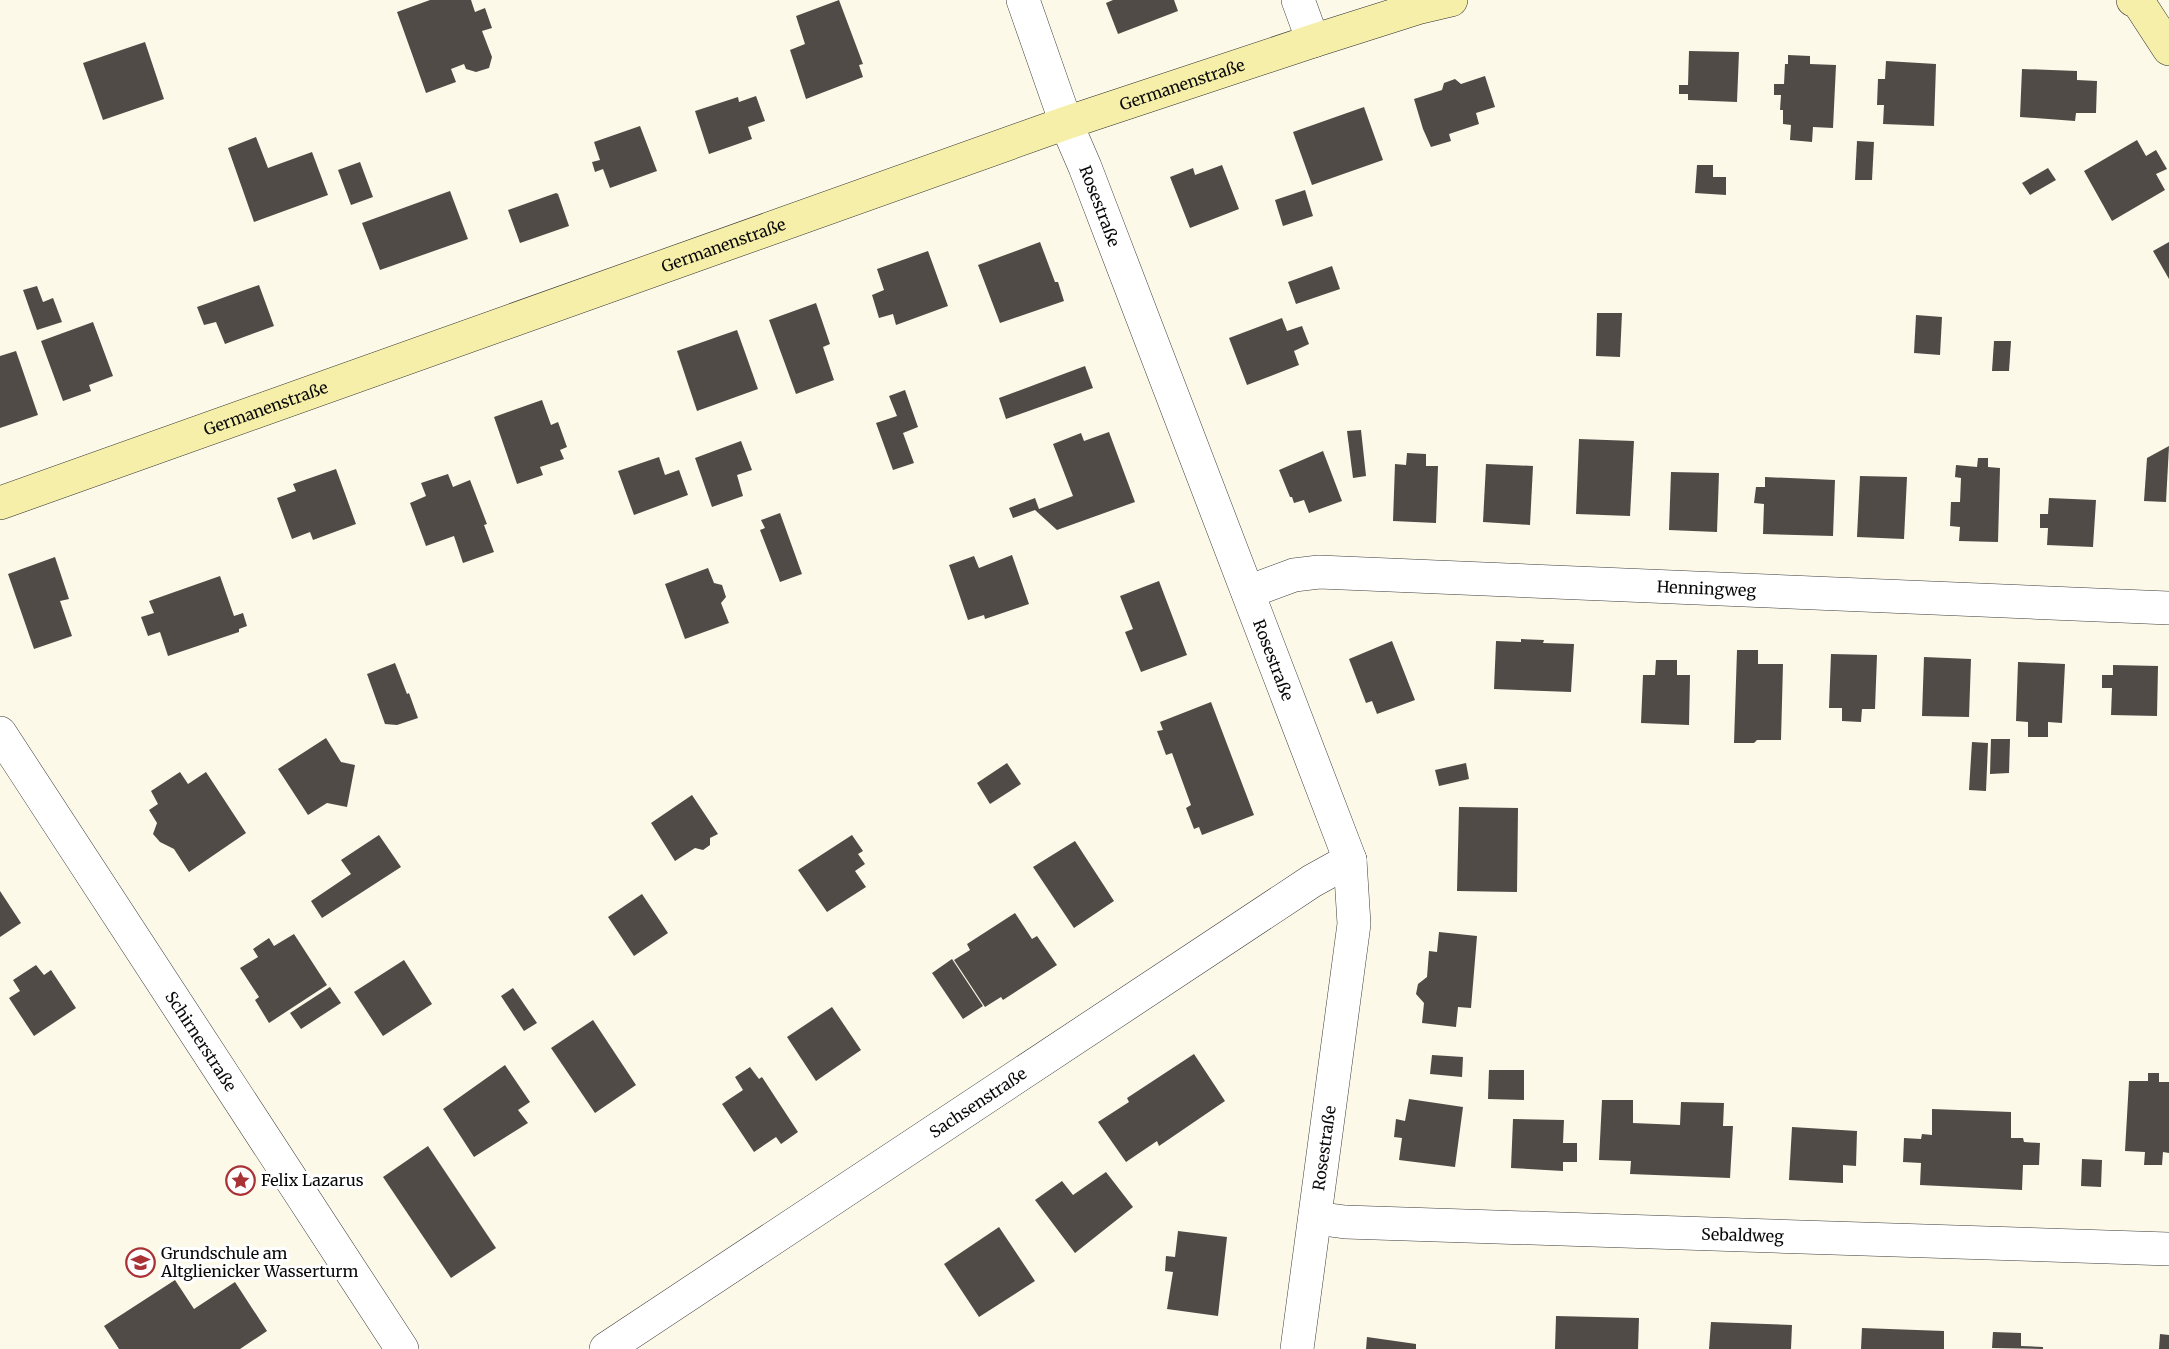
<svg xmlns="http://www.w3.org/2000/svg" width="2169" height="1349" font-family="Merriweather,serif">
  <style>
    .building { fill: #514b47 }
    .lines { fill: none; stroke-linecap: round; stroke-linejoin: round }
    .street-casing { stroke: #3c3c3c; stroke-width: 34 }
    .secondary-casing { stroke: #2b2b2b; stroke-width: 34 }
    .street { stroke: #fff; stroke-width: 33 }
    .secondary { stroke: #f6efaa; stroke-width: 33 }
    .labels { text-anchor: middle; stroke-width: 6; stroke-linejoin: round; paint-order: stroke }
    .street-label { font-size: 16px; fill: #090909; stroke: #fff }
    .poi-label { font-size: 16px; fill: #090909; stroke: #fff; text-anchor: start }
  </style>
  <rect width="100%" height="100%" fill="#fdf9e8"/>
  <g class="building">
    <path d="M430,0H471L475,12L485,8L492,28L482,31L492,57L489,68L476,72L466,69L464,64L451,69L456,82L426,93L397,12Z"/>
    <path d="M839,0L863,64L859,65L863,77L806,99L790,50L805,44L796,16Z"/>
    <path d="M1113,0H1174L1178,11L1118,34L1106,3Z"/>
    <path d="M145,42L164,99L103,120L83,63Z"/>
    <path d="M1689,51L1739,52L1737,102L1688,100V94H1679V85H1688Z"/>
    <path d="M1788,55L1810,56V64L1836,65L1833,128L1813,127L1812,142L1790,140L1791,125L1783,124V110H1780L1781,95H1774V84H1784L1785,64H1788Z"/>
    <path d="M1886,61L1936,64L1934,126L1883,124L1884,105H1877L1878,79H1885Z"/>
    <path d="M2022,69L2077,71V80L2097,81L2096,113H2076L2075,121L2020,117Z"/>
    <path d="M1485,76L1495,107L1476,113L1479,124L1449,134L1451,141L1431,147L1423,129L1414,99L1442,90L1444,83L1455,79L1461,84Z"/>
    <path d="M756,96L765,121L748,127L752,139L709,154L695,111L738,97L739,102Z"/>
    <path d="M1364,107L1383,160L1312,185L1293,132Z"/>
    <path d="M640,126L657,171L610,188L603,169L595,172L592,162L600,160L594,142Z"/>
    <path d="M256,137L268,168L312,152L328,195L254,222L228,148Z"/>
    <path d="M2137,140L2146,156L2156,150L2167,169L2156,174L2165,190L2112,221L2084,171Z"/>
    <path d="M1857,141L1874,142L1872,180H1855Z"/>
    <path d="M360,162L373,197L351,205L338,170Z"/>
    <path d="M1222,165L1239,209L1190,228L1170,177L1193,168L1195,175Z"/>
    <path d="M1697,165H1713V177H1726V195L1695,193Z"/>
    <path d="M2048,168L2056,180L2030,195L2022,183Z"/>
    <path d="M1305,190L1313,216L1283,226L1275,200Z"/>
    <path d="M450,191L468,239L380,270L362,223Z"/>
    <path d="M556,193L558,194L569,226L520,243L508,210Z"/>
    <path d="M1040,242L1055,282H1058L1064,301L1000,323L978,265Z"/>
    <path d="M2169,242V279L2153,251Z"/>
    <path d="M928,251L948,306L896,325L893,314L879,318L872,295L884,290L877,269Z"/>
    <path d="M1332,266L1340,289L1296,304L1288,282Z"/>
    <path d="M259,285L274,326L225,344L216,322L204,325L197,307Z"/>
    <path d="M37,286L43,302L53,298L62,322L37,330L23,290Z"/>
    <path d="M816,303L830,344L823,347L834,380L796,394L769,320Z"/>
    <path d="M1597,313H1622L1620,357L1596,356Z"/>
    <path d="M1916,315L1942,317L1940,355L1914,353Z"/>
    <path d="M1282,318L1287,331L1302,326L1309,344L1294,351L1299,365L1247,385L1229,338Z"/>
    <path d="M93,322L113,376L89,385L91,391L63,401L41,341Z"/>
    <path d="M737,330L758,389L697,411L677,351Z"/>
    <path d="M1994,341H2011L2009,371H1992Z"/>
    <path d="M16,351L38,415L0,428V356Z"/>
    <path d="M1085,366L1093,388L1006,419L999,398Z"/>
    <path d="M905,390L918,427L903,433L914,463L893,470L876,423L897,416L889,396Z"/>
    <path d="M542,400L551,425L558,422L567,447L560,450L564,459L540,467L543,475L517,484L494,417Z"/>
    <path d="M1361,430L1366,476L1353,478L1347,431Z"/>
    <path d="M1109,432L1135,502L1057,530L1035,510L1013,518L1009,508L1035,498L1039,509L1073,496L1053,444L1081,433L1084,441Z"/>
    <path d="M1579,439L1634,441L1630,516L1576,514Z"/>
    <path d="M741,441L752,470L737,475L743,496L712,507L695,458Z"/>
    <path d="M2169,446L2166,502L2144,501L2147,458Z"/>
    <path d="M1323,451L1342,501L1309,513L1304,500L1294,503L1292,497H1290L1279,470Z"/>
    <path d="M1407,453L1426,454V466H1438L1436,523L1393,521L1395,464L1406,465Z"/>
    <path d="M659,457L665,475L679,470L688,495L634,515L618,471Z"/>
    <path d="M1978,458H1988V467L2000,468L1998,542L1959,541L1960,527L1950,526L1951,502H1960L1961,478L1955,477L1956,465L1977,467Z"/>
    <path d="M1486,464L1533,466L1530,525L1483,522Z"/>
    <path d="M336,469L356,524L313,540L310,532L292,539L277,498L296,491L293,484Z"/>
    <path d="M1671,472L1719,473L1717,532L1669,530Z"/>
    <path d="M448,474L453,487L470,480L487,524L484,525L494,552L463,563L454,536L426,546L410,503L426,496L421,483Z"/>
    <path d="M1860,476L1907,477L1904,539L1857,537Z"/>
    <path d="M1765,477L1835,480L1833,536L1763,534L1764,504L1754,503L1756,487H1765Z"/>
    <path d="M2049,498L2096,500L2093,547L2047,545L2048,528H2040V514H2048Z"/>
    <path d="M780,513L802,574L780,582L760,530L765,528L761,520Z"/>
    <path d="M1012,555L1029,604L985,619L984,615L968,620L949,565L974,556L979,568Z"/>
    <path d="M55,557L69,599L60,601L72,636L34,649L8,574Z"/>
    <path d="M708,568L714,583L722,585L726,597L721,603L729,623L685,639L665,584Z"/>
    <path d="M220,576L234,616L243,613L247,626L239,629V632L168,656L160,632L148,636L141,617L154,613L149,601Z"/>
    <path d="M1159,581L1187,655L1141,672L1125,632L1133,629L1120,596Z"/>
    <path d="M1521,639L1544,640L1543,643L1574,644L1571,692L1494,689L1496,641L1521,642Z"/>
    <path d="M1392,641L1415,700L1377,714L1372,701L1366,703L1349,659Z"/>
    <path d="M1737,650H1758V664H1783L1781,740H1757L1754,743H1734Z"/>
    <path d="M1831,654L1877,655L1875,709H1862L1861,722L1842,721V708H1829Z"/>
    <path d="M1924,657L1971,659L1969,717L1922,716Z"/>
    <path d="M1656,660H1677V675H1690L1689,725L1641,723L1643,675H1655Z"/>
    <path d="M2018,662L2065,664L2062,723L2048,722V737H2028V722L2016,721Z"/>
    <path d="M395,663L407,694L409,693L418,718L397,725L385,724L367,674Z"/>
    <path d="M2113,665L2158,666L2157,716L2111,715L2112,688H2102V675H2113Z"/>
    <path d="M1211,702L1254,815L1202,835L1199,827L1194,829L1186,808L1191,805L1172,753L1166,755L1157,731L1163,730L1160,722Z"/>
    <path d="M326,738L341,762L355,765L347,807L327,803L308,815L278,769Z"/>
    <path d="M1991,739H2010L2009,773L1990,774Z"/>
    <path d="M1972,742L1988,743L1986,791L1969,790Z"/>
    <path d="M1007,763L1021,784L990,804L977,783Z"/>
    <path d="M1466,763L1469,779L1439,786L1435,770Z"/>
    <path d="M180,772L188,784L206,772L246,833L189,872L174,849L160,842L153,834L157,823L149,810L158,804L151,791Z"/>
    <path d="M692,795L718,834L710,838V845L703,850L695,848L675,861L651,823Z"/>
    <path d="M1459,807L1518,808L1517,892L1457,891Z"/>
    <path d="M379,835L401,867L322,918L311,901L351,874L341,860Z"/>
    <path d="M852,835L863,851L858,854L865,864L855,871L866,887L827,912L798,870Z"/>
    <path d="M1075,841L1114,901L1074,928L1033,867Z"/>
    <path d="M0,891L21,923L0,937Z"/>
    <path d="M642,894L668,933L634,956L608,917Z"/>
    <path d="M1015,913L1032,939L1037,936L1057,965L1003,1000L1001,997L985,1007L954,960L970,950L967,944Z"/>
    <path d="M1439,932L1477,936L1471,1008L1458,1007L1456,1027L1422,1023L1424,1003L1416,994L1418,984L1427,977L1429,951L1437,952Z"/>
    <path d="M294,934L327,985L269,1023L255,1000L259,997L240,968L258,957L253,949L269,938L274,946Z"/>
    <path d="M952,959L983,1006L963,1019L932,973Z"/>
    <path d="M404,960L432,1004L383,1036L354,992Z"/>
    <path d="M36,965L44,975L51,970L76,1008L34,1036L9,998L20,991L13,980Z"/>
    <path d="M330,987L341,1003L301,1029L290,1013Z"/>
    <path d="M513,988L537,1023L524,1031L501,996Z"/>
    <path d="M832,1007L861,1050L816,1081L787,1037Z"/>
    <path d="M593,1020L636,1085L595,1113L551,1048Z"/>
    <path d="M1194,1054L1225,1101L1159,1146L1157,1141L1126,1162L1098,1122L1129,1102L1127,1098Z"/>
    <path d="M1432,1055L1463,1057L1462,1077L1430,1074Z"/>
    <path d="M505,1065L530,1102L518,1110L528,1123L474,1157L443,1109Z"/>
    <path d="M750,1067L759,1079L762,1077L798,1132L781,1144L776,1137L754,1152L722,1104L743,1090L735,1077Z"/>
    <path d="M1489,1070H1524V1100L1488,1099Z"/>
    <path d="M2148,1073H2159V1082H2169V1153L2163,1152L2162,1165H2144L2145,1152L2125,1151L2129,1081H2148Z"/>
    <path d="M1409,1099L1463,1107L1455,1167L1399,1160L1402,1138L1394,1137L1396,1119L1405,1121Z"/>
    <path d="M1602,1100H1633V1123L1680,1125L1681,1102L1724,1103L1723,1126H1733L1730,1178L1630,1174L1631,1161L1599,1160Z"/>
    <path d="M1932,1109L2011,1112V1138H2023L2024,1142L2040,1143L2039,1165H2023L2022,1190L1920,1185L1921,1163L1903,1162L1904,1138L1921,1139L1922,1134L1932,1135Z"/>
    <path d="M1513,1119L1564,1120L1563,1143H1577V1162H1563V1171L1511,1168Z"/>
    <path d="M1792,1127L1857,1131L1856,1166L1843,1165V1183L1789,1180Z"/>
    <path d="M428,1146L496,1248L451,1278L383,1177Z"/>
    <path d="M2082,1159L2102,1160L2101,1187L2081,1186Z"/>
    <path d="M1106,1172L1133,1207L1075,1253L1035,1200L1062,1181L1073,1195Z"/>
    <path d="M999,1227L1035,1281L979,1317L944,1264Z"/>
    <path d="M1178,1231L1227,1237L1218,1316L1167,1309L1173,1272L1165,1271L1166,1256L1175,1257Z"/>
    <path d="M175,1280L194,1309L235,1282L267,1331L240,1349H119L104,1326Z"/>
    <path d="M1556,1316L1639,1318L1638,1349H1555Z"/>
    <path d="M1711,1322L1792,1325L1791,1349H1709Z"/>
    <path d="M1862,1328L1944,1331V1349H1861Z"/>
    <path d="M1993,1332L2021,1333V1346L2043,1347V1349L1992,1348Z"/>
    <path d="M2160,1334L2169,1335V1349H2159Z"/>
    <path d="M1367,1337L1416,1344V1349H1366Z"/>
  </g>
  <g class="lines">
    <defs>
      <g id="street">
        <path id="s1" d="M1023,0L1066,123L1085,167L1350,860L1354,924L1297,1349"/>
        <path d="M1298,0L1313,41"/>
        <path id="s2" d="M1248,592L1294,575L1319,572L2169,608"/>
        <path id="s3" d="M0,733L402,1349"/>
        <path id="s4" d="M1315,1218L1345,1222L2169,1249"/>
        <path id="s5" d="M606,1349L1312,881L1350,860"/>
      </g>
      <g id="secondary">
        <path d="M2133,0L2139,3L2169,49"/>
        <path id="s6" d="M0,503L1066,123L1313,41L1417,8L1451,0"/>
      </g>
    </defs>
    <use href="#street" class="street-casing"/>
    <use href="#secondary" class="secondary-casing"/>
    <use href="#street" class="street"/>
    <use href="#secondary" class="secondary"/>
  </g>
  <defs>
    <symbol id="sight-ring" viewBox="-11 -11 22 22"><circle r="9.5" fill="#fff" stroke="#a93236" stroke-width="1.5"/><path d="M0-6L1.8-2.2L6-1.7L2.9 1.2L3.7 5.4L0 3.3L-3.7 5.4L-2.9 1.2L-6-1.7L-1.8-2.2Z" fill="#a93236"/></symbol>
    <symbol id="school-ring" viewBox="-11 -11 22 22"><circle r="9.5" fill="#fff" stroke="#a93236" stroke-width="1.5"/><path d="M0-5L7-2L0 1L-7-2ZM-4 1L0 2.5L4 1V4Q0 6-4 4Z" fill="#a93236"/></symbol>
  </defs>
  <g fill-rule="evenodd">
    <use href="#sight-ring" x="224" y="1164" width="33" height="33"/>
    <use href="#school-ring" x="124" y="1246" width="33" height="33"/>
  </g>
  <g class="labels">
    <g class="street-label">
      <text dy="6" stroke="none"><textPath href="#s6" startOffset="1254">Germanenstraße</textPath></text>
      <text dy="6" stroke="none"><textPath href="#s1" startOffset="220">Rosestraße</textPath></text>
      <text dy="6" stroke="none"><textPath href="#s6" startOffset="768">Germanenstraße</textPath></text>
      <text dy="6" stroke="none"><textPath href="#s6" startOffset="282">Germanenstraße</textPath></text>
      <text dy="6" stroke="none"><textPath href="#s2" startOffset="462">Henningweg</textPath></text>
      <text dy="6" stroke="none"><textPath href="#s1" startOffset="706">Rosestraße</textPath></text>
      <text dy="6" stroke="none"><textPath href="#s3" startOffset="368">Schirnerstraße</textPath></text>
      <text dy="6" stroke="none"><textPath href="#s5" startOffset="446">Sachsenstraße</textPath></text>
      <text transform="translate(1324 1148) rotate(-82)" y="6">Rosestraße</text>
      <text dy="6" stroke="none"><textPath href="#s4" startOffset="428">Sebaldweg</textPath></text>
    </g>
    <g class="poi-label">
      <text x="261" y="1186">Felix Lazarus</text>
      <text x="161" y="1259">Grundschule am<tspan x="161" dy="18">Altglienicker Wasserturm</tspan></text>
    </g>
  </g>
</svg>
